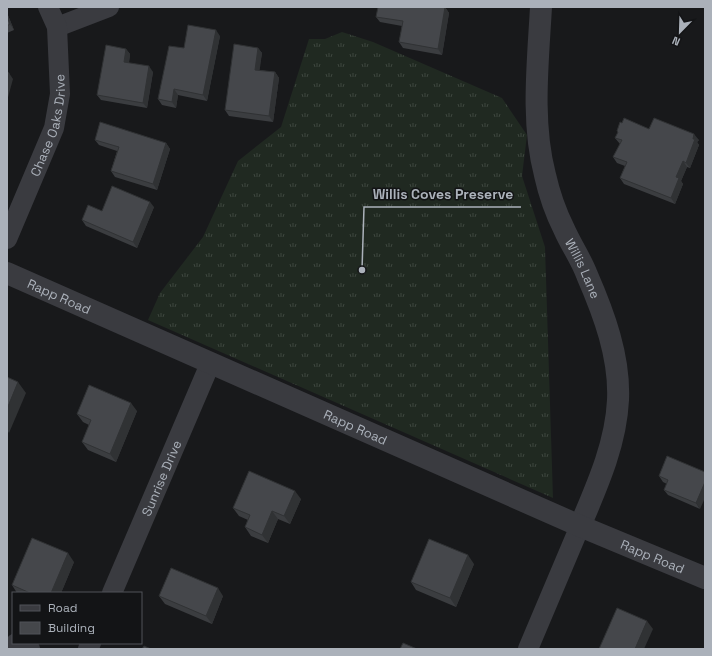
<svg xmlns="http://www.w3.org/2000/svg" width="712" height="656" font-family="'Space Grotesk',sans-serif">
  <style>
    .grass { fill: url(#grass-tufts) }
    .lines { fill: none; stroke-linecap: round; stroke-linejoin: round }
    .minor { stroke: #3a3b40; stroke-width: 20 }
    .tertiary { stroke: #3a3b40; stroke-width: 22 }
    .wall { fill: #3b3d40 }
    .shaded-wall { fill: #303234 }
    .building { fill: #45474b; stroke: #303234 }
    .labels { text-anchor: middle; stroke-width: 3; stroke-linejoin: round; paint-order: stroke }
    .street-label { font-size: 13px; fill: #abb1ba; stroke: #131416 }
    .leader { fill: none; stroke: #abb1ba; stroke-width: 1.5 }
    .callout-dot { fill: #abb1ba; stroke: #131416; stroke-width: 1.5 }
    .callout-label { font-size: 14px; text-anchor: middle; font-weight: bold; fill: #abb1ba; stroke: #131416; stroke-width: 3; stroke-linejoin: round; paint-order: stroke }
  </style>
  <defs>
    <pattern id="grass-tufts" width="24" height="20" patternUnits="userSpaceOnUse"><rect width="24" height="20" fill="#202921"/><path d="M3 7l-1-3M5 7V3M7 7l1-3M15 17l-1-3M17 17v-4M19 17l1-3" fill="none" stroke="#3e463f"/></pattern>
  </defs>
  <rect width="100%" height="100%" fill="#18191b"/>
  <path class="grass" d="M342,32L373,42L502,98L527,135L522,176L545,247L553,498L148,320L160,293L203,237L238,161L281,127L309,39H325Z"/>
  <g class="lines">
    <g class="minor">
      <path d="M57,27L109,7"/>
      <path id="s1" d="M7,239L54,128L60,94L57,27L48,7"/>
      <path id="s2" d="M112,593L210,364"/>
      <path d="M16,643L30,649"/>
      <path d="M88,649L91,643"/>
      <path d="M528,649L580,526"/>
    </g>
    <g class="tertiary">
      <path id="s3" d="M541,7C538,62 531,122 545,175C549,193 556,213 564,229C571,245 581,259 587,275C604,314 620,357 618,400C616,444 597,486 580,526"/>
      <path id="s4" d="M7,273L580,526L705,578"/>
    </g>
  </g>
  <g class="wall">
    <path d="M445,7L449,13L442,55L403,48L399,42L402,26L380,22L376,17Z"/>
    <path d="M7,13L14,30L7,33Z"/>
    <path d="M220,36L207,101L178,95L176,108L162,105L158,99L184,48Z"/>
    <path d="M258,48L262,53L259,70L275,72L279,78L273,122L229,116L225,110Z"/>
    <path d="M126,49L130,54L129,63L153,72L147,108L101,100L97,95Z"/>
    <path d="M622,123L699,140L697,142L699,145L690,168L687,167L681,181L683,184L675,204L624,184L620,178L625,166L617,163L613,157L620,144L615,138L618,133L617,131Z"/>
    <path d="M95,140L166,143L170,149L157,190L115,177L111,171L117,151L99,145Z"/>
    <path d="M154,207L137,248L86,226L82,220L102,211Z"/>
    <path d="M137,411L116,462L88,450L82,442L89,425L83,422L77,414Z"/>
    <path d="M667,456L700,509L668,495L664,490L667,484L663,482L659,476Z"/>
    <path d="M301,499L290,524L278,519L268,543L251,536L245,527L248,520L239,516L233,508Z"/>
    <path d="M74,562L61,593H17L12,585Z"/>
    <path d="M474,564L456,607L416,590L411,582Z"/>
    <path d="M159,596H223L212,624L165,604Z"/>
  </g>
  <g class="shaded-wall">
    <path d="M445,7L449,13L442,55L438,49Z"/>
    <path d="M7,13L14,30L10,24L7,17Z"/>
    <path d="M216,30L220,36L207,101L203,95Z"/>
    <path d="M258,48L262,53L259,75L255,70Z"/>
    <path d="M126,49L130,54L128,68L124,62Z"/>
    <path d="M149,66L153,72L147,108L143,103Z"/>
    <path d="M275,72L279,78L273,122L269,116Z"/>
    <path d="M9,73L13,79L7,101V82Z"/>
    <path d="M174,89L178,95L176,108L172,102Z"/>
    <path d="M694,134L699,140L697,142L699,145L690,168L686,163L693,139Z"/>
    <path d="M166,143L170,149L157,190L153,184Z"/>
    <path d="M683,161L687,167L681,181L683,184L675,204L671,198L676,177Z"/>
    <path d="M150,202L154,207L137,248L133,242Z"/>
    <path d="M18,382L26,393L9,433L7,430V409Z"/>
    <path d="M131,403L137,411L116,462L110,454Z"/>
    <path d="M705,482V498L700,509L696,503Z"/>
    <path d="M295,491L301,499L290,524L284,516Z"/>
    <path d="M272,511L278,519L268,543L262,535Z"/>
    <path d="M68,553L74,562L61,593H51Z"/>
    <path d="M468,555L474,564L456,607L450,598Z"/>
    <path d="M218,588L223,596L212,624L206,616Z"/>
    <path d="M647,621L653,629L644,649H635Z"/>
  </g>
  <g class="building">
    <path d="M378,7H445L438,49L399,42L403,21L376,17Z"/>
    <path d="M7,17L10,24L7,26Z"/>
    <path d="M188,25L216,30L203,95L174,89L172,102L158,99L169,46L184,48Z"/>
    <path d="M234,44L258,48L255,70L275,72L269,116L225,110Z"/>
    <path d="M106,45L126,49L124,62L149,66L143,103L97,95Z"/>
    <path d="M7,72L9,73L7,82Z"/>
    <path d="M624,118L649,129L654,118L694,134L693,139H695L686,163L683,161L676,177L679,178L671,198L620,178L627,162L613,157L622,140L615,138L618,132L617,131L620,122L622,123Z"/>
    <path d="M100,122L166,143L153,184L111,171L119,147L95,140Z"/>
    <path d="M112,186L150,202L133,242L82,220L88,205L102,211Z"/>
    <path d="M7,377L18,382L7,409Z"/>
    <path d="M89,385L131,403L110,454L82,442L91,420L77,414Z"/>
    <path d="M667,456L705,472V482L696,503L664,490L668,480L659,476Z"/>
    <path d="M249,471L295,491L284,516L272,511L262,535L245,527L250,515L233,508Z"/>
    <path d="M32,538L68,553L51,593H30L12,585Z"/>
    <path d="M429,539L468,555L450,598L411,582Z"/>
    <path d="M171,568L218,588L206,616L159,596Z"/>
    <path d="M617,608L647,621L635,649H599Z"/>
    <path d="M403,643L417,649H400Z"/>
    <path d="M144,646L151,649H142Z"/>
  </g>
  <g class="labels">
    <g class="street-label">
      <text dy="5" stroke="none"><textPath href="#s1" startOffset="122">Chase Oaks Drive</textPath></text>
      <text dy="5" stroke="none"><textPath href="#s3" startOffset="270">Willis Lane</textPath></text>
      <text dy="5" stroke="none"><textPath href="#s4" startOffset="57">Rapp Road</textPath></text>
      <text dy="5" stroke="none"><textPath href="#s4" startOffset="381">Rapp Road</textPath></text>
      <text dy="5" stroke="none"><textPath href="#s2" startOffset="125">Sunrise Drive</textPath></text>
      <text dy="5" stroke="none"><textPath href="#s4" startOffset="705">Rapp Road</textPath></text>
    </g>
  </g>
  <path class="leader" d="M362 270L364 207H521"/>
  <circle class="callout-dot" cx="362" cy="270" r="4"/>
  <g class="callout-label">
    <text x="443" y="199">Willis Coves Preserve</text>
  </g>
  <rect width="712" height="656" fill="none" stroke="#abb1ba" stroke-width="16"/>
  <rect x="12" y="592" width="130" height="52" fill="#131416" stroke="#505358"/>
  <rect x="20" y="605" width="20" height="6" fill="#3a3b40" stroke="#505358"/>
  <text x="48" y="612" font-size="12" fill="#abb1ba">Road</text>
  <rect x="20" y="622" width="20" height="12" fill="#45474b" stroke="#505358"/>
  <text x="48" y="632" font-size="12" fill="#abb1ba">Building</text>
  <g transform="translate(680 32) rotate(203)" stroke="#131416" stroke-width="3" paint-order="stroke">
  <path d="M0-3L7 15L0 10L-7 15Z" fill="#abb1ba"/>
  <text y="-6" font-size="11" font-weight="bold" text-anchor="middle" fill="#abb1ba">N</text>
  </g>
</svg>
